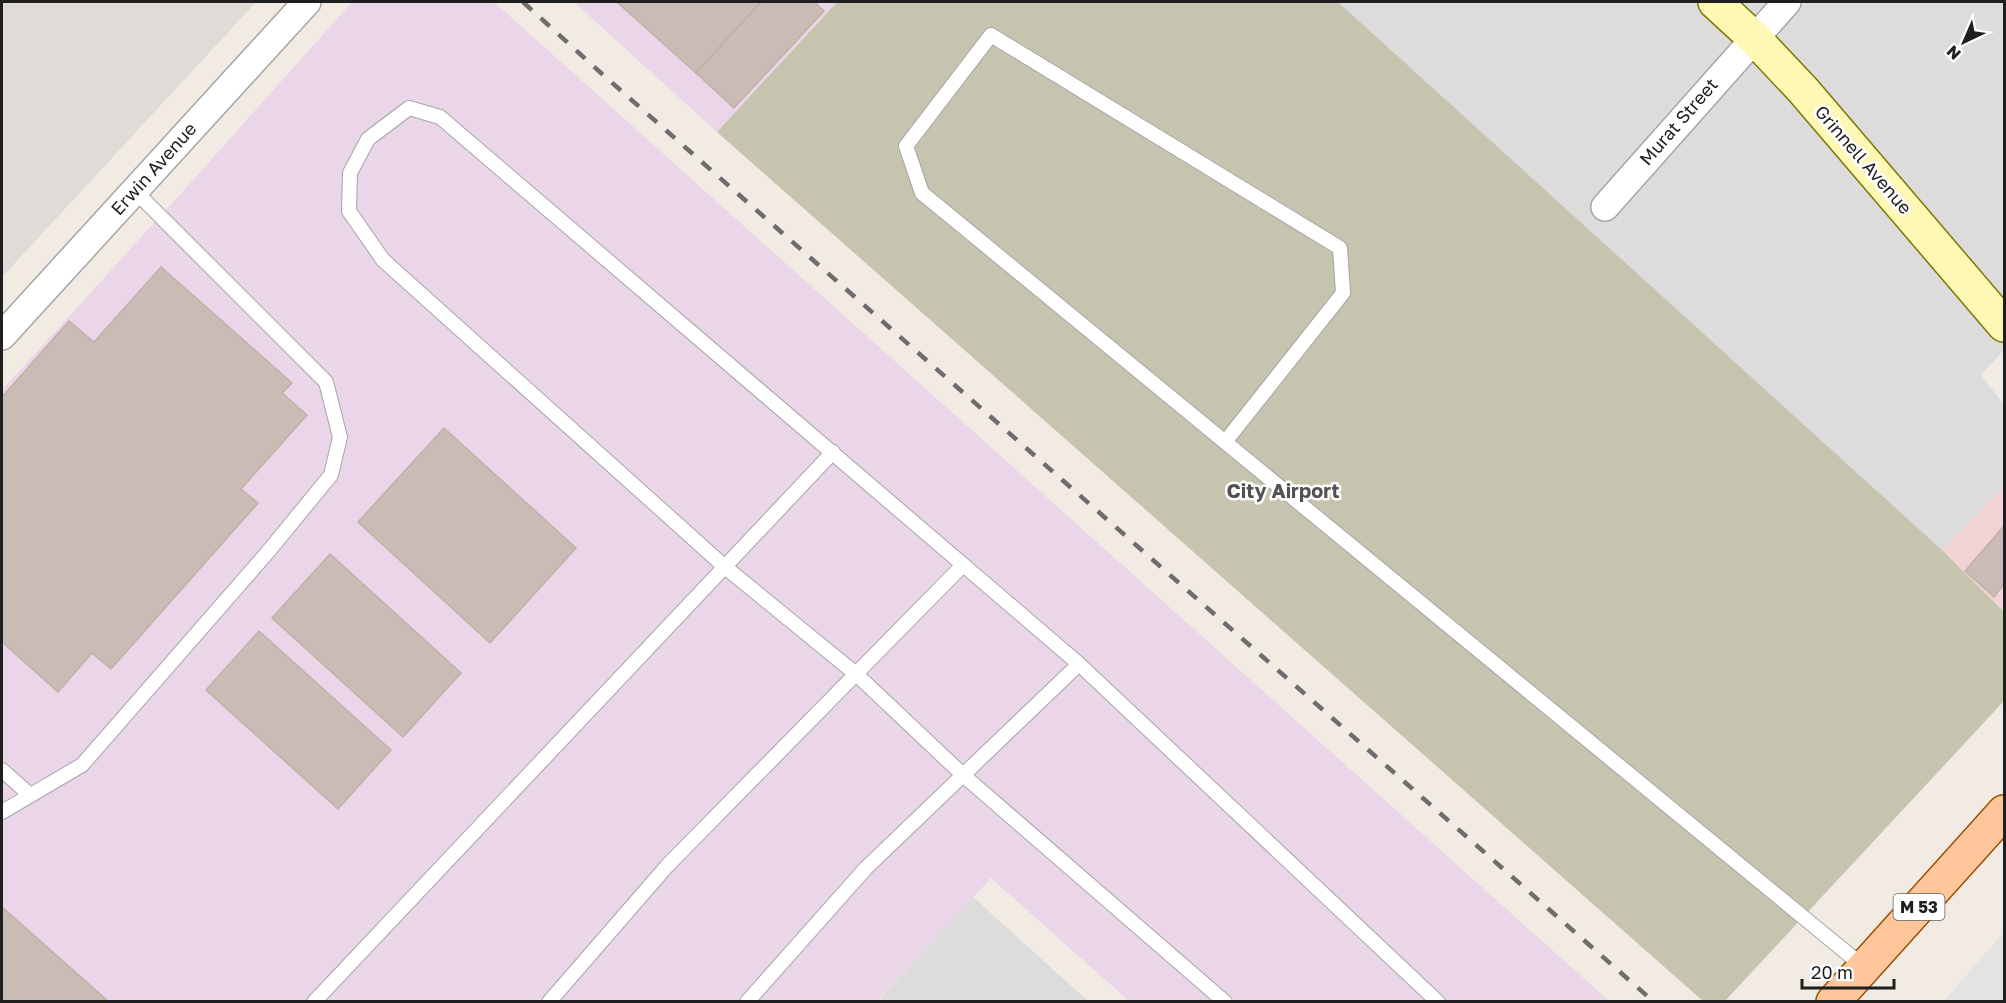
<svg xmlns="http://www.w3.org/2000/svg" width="2006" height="1003" font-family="'Golos Text',sans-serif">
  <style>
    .residential { fill: #dddcdc }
    .commercial { fill: #f3d2d5 }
    .industrial { fill: #ead5e9 }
    .airport { fill: #dfdbd6 }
    .construction { fill: #c6c3af }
    .parking { fill: #e3e3e3 }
    .building { fill: #c9bcb7; stroke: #c4aea5; stroke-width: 1.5 }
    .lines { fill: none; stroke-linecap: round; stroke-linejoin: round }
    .lane-casing { stroke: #a6a6a6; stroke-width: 16 }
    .street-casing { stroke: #a6a6a6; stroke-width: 30 }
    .secondary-casing { stroke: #7c7800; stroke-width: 36 }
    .primary-casing { stroke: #9a5100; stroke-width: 36 }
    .lane { stroke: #fff; stroke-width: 14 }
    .street { stroke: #fff; stroke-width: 27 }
    .secondary { stroke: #fff8b4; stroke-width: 33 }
    .primary { stroke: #ffc59b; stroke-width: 33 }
    .rail { stroke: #6d6d6d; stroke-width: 4.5; stroke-dasharray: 12 12; stroke-linecap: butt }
    .labels { text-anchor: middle; stroke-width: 5; stroke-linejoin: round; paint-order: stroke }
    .shield { fill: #fff; stroke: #626262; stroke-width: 1.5 }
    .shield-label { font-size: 16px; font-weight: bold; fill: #1f1f1f }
    .street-label { font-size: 18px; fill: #1f1f1f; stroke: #fff }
    .neighbourhood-label { font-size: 20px; font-weight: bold; fill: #525252; stroke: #fff }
  </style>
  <rect width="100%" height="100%" fill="#f1ebe4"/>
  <g class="residential">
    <path d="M1338,2H2004V350L1981,375L2004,405V487L1942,550Z"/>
    <path d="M973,897L1088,1001L877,1002Z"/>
  </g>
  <path class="commercial" d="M2004,487V612L1942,550Z"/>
  <g class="industrial">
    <path d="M352,2H494L1609,1001H1129L991,878L877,1001H2V390L195,178Z"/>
    <path d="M574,2H837L717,132Z"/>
  </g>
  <path class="airport" d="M2,2H256L2,277Z"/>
  <path class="construction" d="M837,2H1338L1942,550L2004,612V701L1725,1001H1703L717,132Z"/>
  <path class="parking" d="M2004,932V1001H1944Z"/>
  <g class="building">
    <path d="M617,2H761L696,73Z"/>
    <path d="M761,2H814L824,11L734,108L696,73Z"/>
    <path d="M161,267L292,383L282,393L307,415L241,489L258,503L111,669L92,653L58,692L2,642V397L69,321L94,342Z"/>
    <path d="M444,428L576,548L490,643L358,522Z"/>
    <path d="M2004,526V584L1994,597L1965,571Z"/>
    <path d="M330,554L461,673L403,737L272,618Z"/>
    <path d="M259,631L391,750L338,809L206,690Z"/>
    <path d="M2,907L109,1002H2Z"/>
  </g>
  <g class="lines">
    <defs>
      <g id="lane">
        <path d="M1225,442L1343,293L1340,248L991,35L906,146L922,193L1864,967"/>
        <path d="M1079,664L1438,1002"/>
        <path d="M2,770L30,795"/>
        <path d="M2,812L82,765L267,553L331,475L340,437L326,382L134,190"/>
        <path d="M314,1002L833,452"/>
        <path d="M549,1002L667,866L963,565"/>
        <path d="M747,1002L866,868L1079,664L440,117L409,108L368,139L350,173L349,211L383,260L725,567L856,674L963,775L1225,1002"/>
      </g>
      <g id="street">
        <path d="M1605,207L1787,2"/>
        <path d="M2,336L307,2"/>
      </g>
      <path id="secondary" d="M1715,2L1754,38L1803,90L2004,325"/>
      <path id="primary" d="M1833,1002L2004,812"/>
    </defs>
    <use href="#lane" class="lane-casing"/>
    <use href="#street" class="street-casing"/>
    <use href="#secondary" class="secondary-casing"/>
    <use href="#primary" class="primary-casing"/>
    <use href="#lane" class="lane"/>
    <use href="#street" class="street"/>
    <use href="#secondary" class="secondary"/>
    <use href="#primary" class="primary"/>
    <path class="rail" d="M523,2L601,73L1654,1002"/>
  </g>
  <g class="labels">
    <rect class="shield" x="1893.5" y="894" width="51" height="26" rx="4.5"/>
    <g class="shield-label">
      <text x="1919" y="913">M 53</text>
    </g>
    <g class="street-label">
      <text transform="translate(1679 122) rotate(-49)" y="6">Murat Street</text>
      <text transform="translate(1863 160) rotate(49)" y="6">Grinnell Avenue</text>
      <text transform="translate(154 169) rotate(-48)" y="6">Erwin Avenue</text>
    </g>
    <g class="neighbourhood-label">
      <text x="1283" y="498">City Airport</text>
    </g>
  </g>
  <rect width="2006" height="1003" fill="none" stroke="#1f1f1f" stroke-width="6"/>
  <g transform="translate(1964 42) rotate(224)" stroke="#ffffff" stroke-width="4.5" paint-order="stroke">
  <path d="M0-4.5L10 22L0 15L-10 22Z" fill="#1f1f1f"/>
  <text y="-9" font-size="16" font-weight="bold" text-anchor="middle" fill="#1f1f1f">N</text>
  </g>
  <path d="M1802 979v9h92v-9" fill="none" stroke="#1f1f1f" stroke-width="3"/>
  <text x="1811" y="979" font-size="18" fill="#1f1f1f" stroke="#ffffff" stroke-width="4.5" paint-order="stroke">20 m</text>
</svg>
